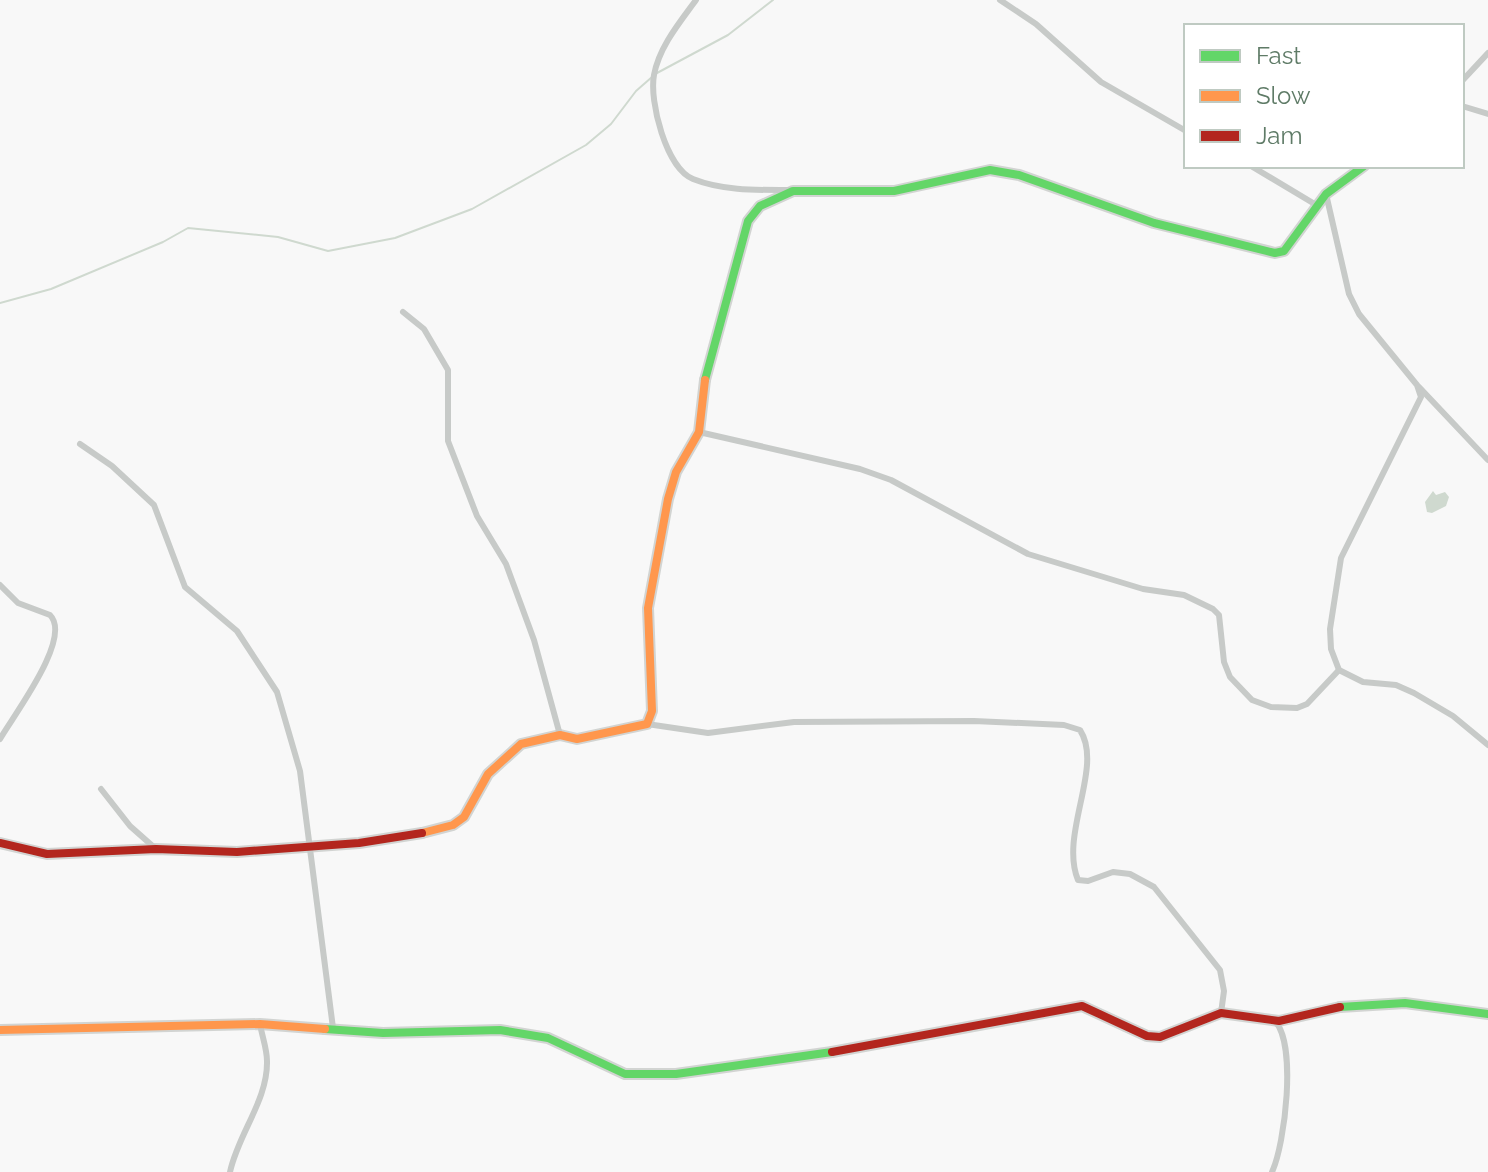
<svg xmlns="http://www.w3.org/2000/svg" width="1488" height="1172" font-family="Raleway,sans-serif">
  <style>
    .water { fill: #cfd9cf }
    .lines { fill: none; stroke-linecap: round; stroke-linejoin: round }
    .stream { stroke: #cfd9cf; stroke-width: 2 }
    .fast-casing { stroke: #d2d4d2; stroke-width: 12 }
    .slow-casing { stroke: #d2d4d2; stroke-width: 12 }
    .jam-casing { stroke: #d2d4d2; stroke-width: 12 }
    .street { stroke: #c7cac8; stroke-width: 6 }
    .fast { stroke: #63d668; stroke-width: 8 }
    .slow { stroke: #ff974d; stroke-width: 8 }
    .jam { stroke: #b3261e; stroke-width: 8 }
  </style>
  <rect width="100%" height="100%" fill="#f8f8f8"/>
  <path class="water" d="M1433,491L1436,495L1445,492L1449,497L1446,506L1432,513L1427,512L1425,502Z"/>
  <g class="lines">
    <g class="stream">
      <path d="M657,73L728,35L773,0"/>
      <path d="M0,303L51,289L163,242L188,228L278,237L328,251L395,238L472,209L586,145L611,124L636,91L652,77"/>
    </g>
    <defs>
      <g id="fast">
        <path d="M705,380L748,221L760,206L793,191H894L990,170L1019,175L1154,223L1275,253L1284,251L1326,194L1364,166"/>
        <path d="M1340,1007L1405,1003L1488,1014"/>
        <path d="M325,1029L383,1033L500,1030L548,1038L625,1074H676L832,1052"/>
      </g>
      <g id="slow">
        <path d="M422,833L453,825L464,817L488,774L521,744L560,735L577,739L647,724L652,711L648,608L668,499L676,472L699,432L705,380"/>
        <path d="M0,1030L260,1024L325,1029"/>
      </g>
      <g id="jam">
        <path d="M0,843L47,854L156,849L237,852L359,843L422,833"/>
        <path d="M832,1052L1082,1006L1147,1036L1160,1037L1221,1013L1279,1021L1340,1007"/>
      </g>
    </defs>
    <use href="#fast" class="fast-casing"/>
    <use href="#slow" class="slow-casing"/>
    <use href="#jam" class="jam-casing"/>
    <g class="street">
      <path d="M696,0C680,22 659,47 654,75C649,101 666,168 693,179C723,191 758,190 790,190"/>
      <path d="M1000,0L1036,24L1101,82L1186,131"/>
      <path d="M1462,81L1488,53"/>
      <path d="M1462,106L1488,114"/>
      <path d="M1251,166L1318,206"/>
      <path d="M1326,194L1349,294L1359,314L1417,385L1421,397L1341,558L1330,629L1331,649L1339,670L1363,682L1396,685L1414,693L1453,716L1488,745"/>
      <path d="M403,312L424,329L448,370V441L477,516L506,564L534,640L560,735"/>
      <path d="M1419,387L1488,460"/>
      <path d="M699,432L860,469L891,480L1028,554L1143,589L1184,595L1213,609L1219,615L1224,662L1230,677L1252,700L1271,707L1297,708L1307,704L1339,670"/>
      <path d="M80,444L112,466L154,505L185,587L237,631L277,692L300,771L333,1028"/>
      <path d="M0,585L18,603L50,615C73,638 13,716 0,739"/>
      <path d="M647,724L708,733L794,722L974,721L1064,725L1080,730C1104,767 1059,834 1078,880L1088,881L1113,872L1130,874L1154,887L1220,970L1224,991L1221,1013"/>
      <path d="M101,789L130,826L156,849"/>
      <path d="M230,1172C238,1134 268,1100 267,1061C267,1049 262,1036 260,1024"/>
      <path d="M1272,1172C1285,1144 1297,1045 1275,1021"/>
    </g>
    <use href="#fast" class="fast"/>
    <use href="#slow" class="slow"/>
    <use href="#jam" class="jam"/>
  </g>
  <rect x="1184" y="24" width="280" height="144" fill="#ffffff" stroke="#bfcac2" stroke-width="2"/>
  <rect x="1200" y="50" width="40" height="12" fill="#63d668" stroke="#bfcac2" stroke-width="2"/>
  <text x="1256" y="64" font-size="24" fill="#5f7b67">Fast</text>
  <rect x="1200" y="90" width="40" height="12" fill="#ff974d" stroke="#bfcac2" stroke-width="2"/>
  <text x="1256" y="104" font-size="24" fill="#5f7b67">Slow</text>
  <rect x="1200" y="130" width="40" height="12" fill="#b3261e" stroke="#bfcac2" stroke-width="2"/>
  <text x="1256" y="144" font-size="24" fill="#5f7b67">Jam</text>
</svg>
